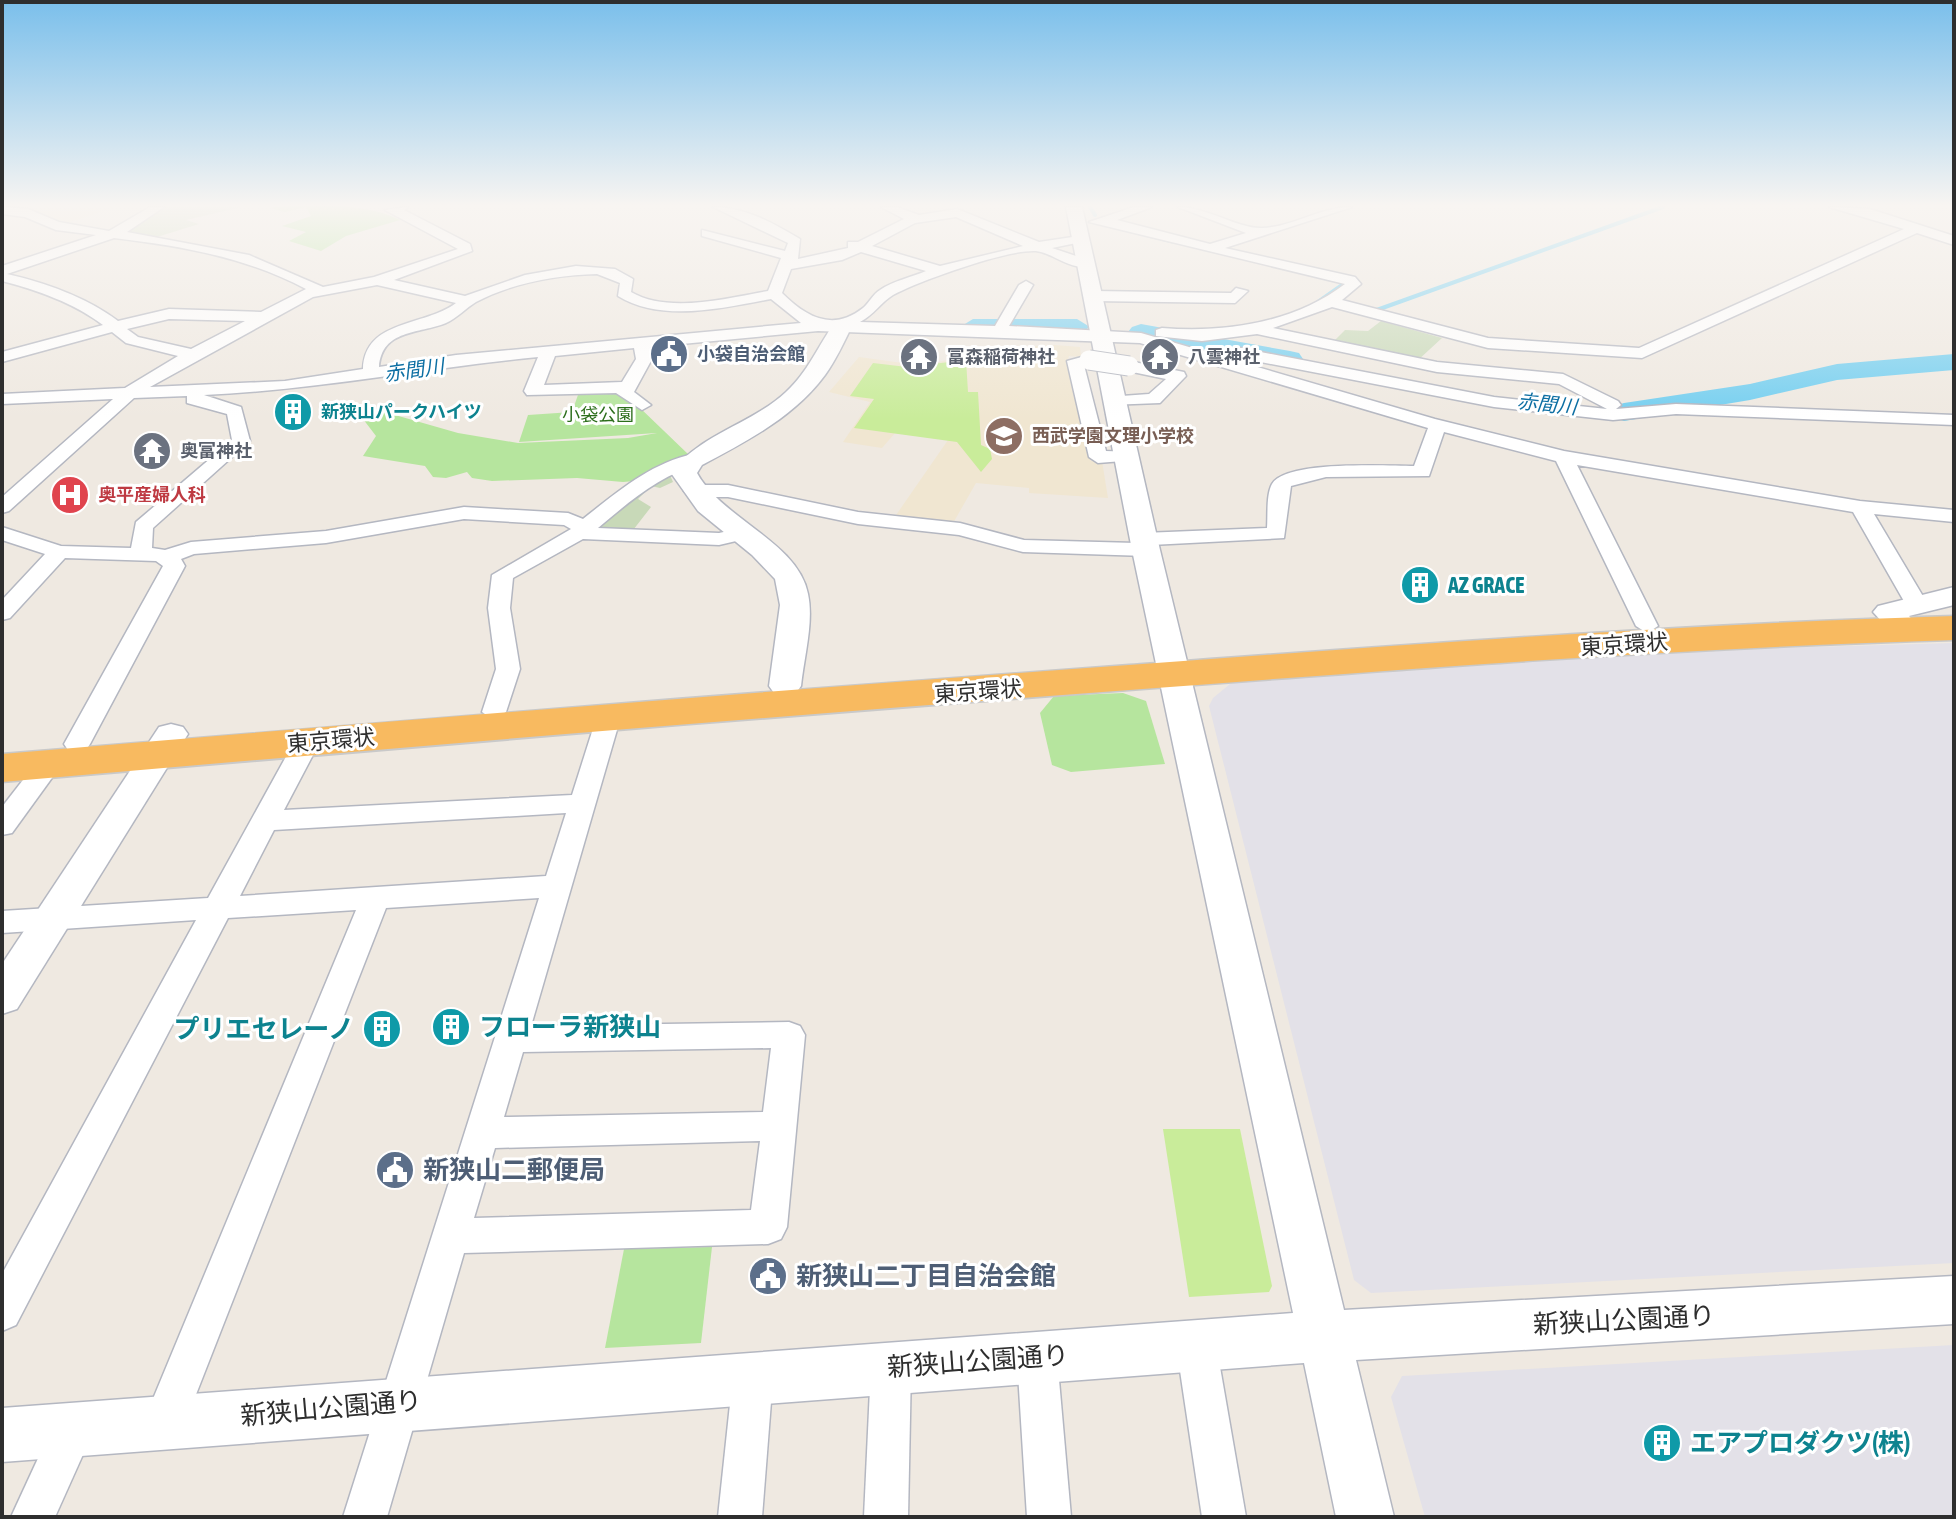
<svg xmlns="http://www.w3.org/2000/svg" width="1956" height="1519" font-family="'Asap Condensed','Noto Sans JP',sans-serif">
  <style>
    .industrial { fill: #e3e1e8 }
    .education { fill: #f0e6d1 }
    .green { fill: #b6e59e }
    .cemetery { fill: #c8d9b8 }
    .pitch { fill: #c9ec9a }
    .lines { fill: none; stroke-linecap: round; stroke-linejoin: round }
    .stream { stroke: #75cff0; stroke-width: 4 }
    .river { fill: #75cff0; fill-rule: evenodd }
    .minor-casing { stroke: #b4b7c1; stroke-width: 3 }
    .tertiary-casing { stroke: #b4b7c1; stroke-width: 3 }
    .trunk-casing { stroke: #c9c9c9; stroke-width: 3 }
    .minor { fill: #fff; fill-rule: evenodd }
    .tertiary { fill: #fff; fill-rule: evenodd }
    .trunk { fill: #f8ba60; fill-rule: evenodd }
    .minor-bridge-casing { stroke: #b4b7c1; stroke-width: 21; stroke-linecap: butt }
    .minor-bridge { stroke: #fff; stroke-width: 19 }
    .labels { text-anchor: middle; stroke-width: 6; stroke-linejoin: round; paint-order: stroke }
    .far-service-label { font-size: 18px; font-weight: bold; fill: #4e5e75; stroke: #fff; text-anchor: start }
    .far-worship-label { font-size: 18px; font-weight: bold; fill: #5b616d; stroke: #fff; text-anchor: start }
    .far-culture-label { font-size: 18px; font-weight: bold; fill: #0d838f; stroke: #fff; text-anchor: start }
    .far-park-label { font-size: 18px; fill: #2c6e1b; stroke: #fff }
    .far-education-label { font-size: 18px; font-weight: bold; fill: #785e54; stroke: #fff; text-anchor: start }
    .far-health-label { font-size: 18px; font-weight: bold; fill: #be3a42; stroke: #fff; text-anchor: start }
    .far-water-label { font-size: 20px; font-style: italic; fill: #0d6fa3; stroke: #fff }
    .culture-label { font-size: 22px; font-weight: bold; fill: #0d838f; stroke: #fff; text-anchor: start }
    .street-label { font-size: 22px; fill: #2e2e2e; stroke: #fff }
    .near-culture-label { font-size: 26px; font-weight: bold; fill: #0d838f; stroke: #fff; text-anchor: start }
    .near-service-label { font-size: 26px; font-weight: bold; fill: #4e5e75; stroke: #fff; text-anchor: start }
    .near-street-label { font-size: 26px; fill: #2e2e2e; stroke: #fff }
  </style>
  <rect width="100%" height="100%" fill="#efe9e1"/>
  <g class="industrial">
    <path d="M1954,643V1263L1371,1293L1354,1280L1209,706L1213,698L1230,684L1240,681L1363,671L1674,651Z"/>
    <path d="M1954,1345V1517H1425L1391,1397L1402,1376Z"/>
  </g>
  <g class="education">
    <path d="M2,207H117L63,224L34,212Z"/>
    <path d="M1055,345L1080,347L1081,357L1069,356L1068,360L1091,461H1102L1108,498L1029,493V488L976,483L952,525L894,518L948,440L896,432L882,448L843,442L870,402L829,392L859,357L910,364L934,363L999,348Z"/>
  </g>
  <g class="green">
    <path d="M273,207C316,207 361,201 400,220L346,236L321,251L289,241L306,232L282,226L311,216L306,207L285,212L270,208Z"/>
    <path d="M619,391L621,397L638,406L689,455L646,480L623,482L577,478L492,481L472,478L467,472L446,478L433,477L425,466L363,456L376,436L363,419L381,411L458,433L518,443L628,438L657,433L519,442L528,415L572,412L579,392Z"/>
    <path d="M1123,693L1146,701L1165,764L1071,772L1052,765L1040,713L1054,696Z"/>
    <path d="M712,1247L701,1343L605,1348L624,1249Z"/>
  </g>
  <g class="cemetery">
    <path d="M162,207H242L186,220L199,224L157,237L125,234L124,229Z"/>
    <path d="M1381,321L1442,338L1417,361L1332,343L1345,330L1368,331Z"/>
    <path d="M669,473L673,482L660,488L651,486L638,499L651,507L630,534L590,532L626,495Z"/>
  </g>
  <g class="pitch">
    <path d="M966,360L968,392H978L981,445L990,449L992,459L981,472L957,442L854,428L874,399L850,396L873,363L907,367Z"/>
    <path d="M1163,1129H1240L1272,1286L1269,1292L1189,1297Z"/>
  </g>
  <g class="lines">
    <g class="stream">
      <path d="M1090,207L1095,215"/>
      <path d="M1106,225L1175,242"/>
      <path d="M1318,302L1345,283L1339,281"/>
      <path d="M1374,311L1663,207"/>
    </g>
    <g class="river">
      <path d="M973,319H1077L1090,327L1077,335L964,332L960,327Z"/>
      <path d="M1141,324L1290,351L1299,353L1303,359L1299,365L1290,367L1132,337L1128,332L1132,327Z"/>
      <path d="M1954,354V370L1837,380L1750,400L1624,421L1614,418L1610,412L1614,406L1624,403L1750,384L1837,364Z"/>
    </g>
    <defs>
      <g id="minor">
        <path d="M2,207L28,209L59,222L109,231L150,207H164L127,232L249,255L323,287L374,277L458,249L385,210L408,207L404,210L470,244L472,251L394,280L465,296L525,275L576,266L615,269L633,279L631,292C668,314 728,298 768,291L781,258L702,236V230L785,251L788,243L713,207C745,207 773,223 800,239L798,259L848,248V242H858L904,219L881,207H897L919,215L957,209L1039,242L1086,235V241L1052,248L1094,262C1076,276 1055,253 1036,251C1008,249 919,281 893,295C881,302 874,315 860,322L995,326L1019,285L1026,281L1033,285L1009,326L1141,333L1435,419L1564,451L1860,501L1954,510V522L1874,514L1927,603L1916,610L1905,603L1853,512L1577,465L1658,626L1647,633L1636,626L1556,461L1444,432L1429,476L1326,477L1291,486L1284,538L1151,545L1157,550L1146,556L1023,552L959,535L858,524L728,497H694L684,491L694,485H728L858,512L960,523L1024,540L1136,543L1133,539L1136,535L1143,533L1267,528C1268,515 1266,495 1272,484C1286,460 1388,466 1414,466L1428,428L1140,343L818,331L650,347L652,359L634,392L651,405L642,410L616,393L527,395L524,391L538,357C426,368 316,390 204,395L241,407L250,441L153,528L152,548L165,550L191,542L326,531L464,507L568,513L583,519C617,492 651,463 693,454L702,460L700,464C661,474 629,502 598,528L719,533L742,528L752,534L749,538L719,545L583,539L513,578L510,608L520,669L506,712L494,720L482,712L496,669L488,608L492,575L571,529L564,525L464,519L326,543L194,554L181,559L185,566L90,744L86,750H68L64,744L163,566L156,561L65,558L10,618L2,620V600L45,554L2,540V527L61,546L131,548L136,522L232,440L227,414L187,403V396L134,398L9,511L2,513V497L113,399L2,404V394L125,388L178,356L126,343L112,332L2,362V352L103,325C74,303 37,290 2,281V266L96,235L56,230L25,217L2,214ZM956,217L1023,246L940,266L872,246L915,223ZM114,238C181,246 246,257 306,289L261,312L169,309L118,321C86,297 46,283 7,274ZM861,252L926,271C912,277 893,281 880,290C873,294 869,303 863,308C833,332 806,317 782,293L791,269L842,260ZM597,274L620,283L618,296C662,323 723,308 771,299L801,323L456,355L379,367C382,329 419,334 446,323C457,318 466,308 476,302C512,283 557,275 597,274ZM377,285L456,303C424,327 365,319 363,369L285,381L150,387L313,297ZM169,319L245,321L191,349L138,337L127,329ZM634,348L636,359L622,382L544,385L555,356Z"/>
        <path d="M1134,207H1152L1117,220L1210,244L1246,233L1178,207C1207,207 1239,229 1262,228C1293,227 1320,207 1352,207L1225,248L1355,277L1361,284L1342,300L1488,338L1639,348L1904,229L1829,207L1870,209L1954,236V245L1917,233L1642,358L1488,348L1332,307L1273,328L1437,362L1563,374L1618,401L1621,405L1616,409L1676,404L1954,415V425L1676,414L1613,420L1494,407L1235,357L1227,352L1235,347L1494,397L1607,409L1559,384L1437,372L1257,334L1202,341L1156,336V330L1162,328C1225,333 1294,323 1345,284L1089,222Z"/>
        <path d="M1236,288L1248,291L1235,303L1093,301L1085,296L1093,291L1231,293Z"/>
        <path d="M1089,355L1097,360L1084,365L1106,451L1135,452V460L1098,463L1089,457L1067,361Z"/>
        <path d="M1129,361L1184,372L1186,376L1160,403L1108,405V397L1149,394L1166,379L1123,370V362Z"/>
        <path d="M609,708L621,716L531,1026L789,1022L800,1026L805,1035L787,1227L781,1239L768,1244L464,1253L387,1517H343L539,898L386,908L179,1438L164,1444L149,1438L143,1423L356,910L228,918L16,1325L2,1331V1274L196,920L2,933V911L208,898L288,753L292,747H310L314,753L284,810L572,795L597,716ZM566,813L546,876L240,896L274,830ZM771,1048L763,1112L504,1117L523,1052ZM760,1141L751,1210L474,1218L495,1148Z"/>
        <path d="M49,756L58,758L62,764L12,833L2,835V807L40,758Z"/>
        <path d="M1196,1324L1210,1330L1216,1344L1246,1517H1202L1176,1344L1182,1330Z"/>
        <path d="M1037,1337L1051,1343L1057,1357L1071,1517H1027L1017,1357L1023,1343Z"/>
        <path d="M891,1347L905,1353L911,1367L908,1517H864L871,1367L877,1353Z"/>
        <path d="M753,1356L767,1362L773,1376L762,1517H718L733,1376L739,1362Z"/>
        <path d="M73,1409L88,1415L94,1430L55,1517H11L58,1415Z"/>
      </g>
      <g id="tertiary">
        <path d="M1066,207H1082L1160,550L1344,1310L1954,1276V1324L1356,1360L1394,1517H1336L1304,1363L2,1462V1408L1293,1313L1132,550Z"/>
        <path d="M842,320L852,326C844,342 836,360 825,375C794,417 747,441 702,465L697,473C722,519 798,542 808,594C814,622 804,657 801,686L796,693H774L769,686L780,605L775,579L752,555L698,511L671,473C698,435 752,424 786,392C808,372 818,346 835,322Z"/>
        <path d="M1954,587V605L1909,616L1920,629L1916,635H1894L1873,612L1878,606Z"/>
        <path d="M171,724L183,727L188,734L17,1009L2,1014V964L159,727Z"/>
      </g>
      <path id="trunk" d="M1954,616V640C1679,648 1404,669 1129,690C753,718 378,749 2,782V754C378,722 753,692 1129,665C1404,645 1679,624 1954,616Z"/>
    </defs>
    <use href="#minor" class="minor-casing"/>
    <use href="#tertiary" class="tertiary-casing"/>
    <use href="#trunk" class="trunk-casing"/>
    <use href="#minor" class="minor"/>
    <use href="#tertiary" class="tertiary"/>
    <use href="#trunk" class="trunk"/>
    <defs>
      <path id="minor-bridge" d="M1089,360L1129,366"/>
    </defs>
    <use href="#minor-bridge" class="minor-bridge-casing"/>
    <use href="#minor-bridge" class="minor-bridge"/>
  </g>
  <linearGradient id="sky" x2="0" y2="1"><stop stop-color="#7abfeb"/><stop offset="0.49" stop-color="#f8f5f2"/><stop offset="1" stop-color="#f8f5f2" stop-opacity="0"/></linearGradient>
  <rect width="1956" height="419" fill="url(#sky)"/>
  <defs>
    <symbol id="civic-disc" viewBox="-11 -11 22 22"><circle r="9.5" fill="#5c6f8a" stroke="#fff"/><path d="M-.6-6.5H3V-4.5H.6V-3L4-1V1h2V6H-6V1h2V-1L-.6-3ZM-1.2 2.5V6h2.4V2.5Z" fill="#fff"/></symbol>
    <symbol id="temple-disc" viewBox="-11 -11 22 22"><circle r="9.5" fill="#6b7280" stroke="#fff"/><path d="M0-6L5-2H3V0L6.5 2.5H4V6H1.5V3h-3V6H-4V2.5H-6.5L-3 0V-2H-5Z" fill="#fff"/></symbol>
    <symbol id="building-disc" viewBox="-11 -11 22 22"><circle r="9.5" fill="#0f9aa8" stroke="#fff"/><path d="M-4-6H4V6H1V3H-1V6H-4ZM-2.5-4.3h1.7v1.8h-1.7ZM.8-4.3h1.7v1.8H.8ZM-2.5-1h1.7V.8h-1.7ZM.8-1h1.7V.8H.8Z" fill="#fff"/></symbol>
    <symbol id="school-disc" viewBox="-11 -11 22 22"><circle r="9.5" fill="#8d6e63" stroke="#fff"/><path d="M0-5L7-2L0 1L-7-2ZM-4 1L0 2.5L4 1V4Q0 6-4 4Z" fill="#fff"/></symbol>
    <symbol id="hospital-disc" viewBox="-11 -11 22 22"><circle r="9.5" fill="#e0444e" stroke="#fff"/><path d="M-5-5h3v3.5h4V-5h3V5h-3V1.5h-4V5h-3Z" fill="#fff"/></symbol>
  </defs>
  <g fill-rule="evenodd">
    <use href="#civic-disc" x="647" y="332" width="44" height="44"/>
    <use href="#temple-disc" x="897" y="335" width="44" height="44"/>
    <use href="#temple-disc" x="1138" y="335" width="44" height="44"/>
    <use href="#building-disc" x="271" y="390" width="44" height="44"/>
    <use href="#school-disc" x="982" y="414" width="44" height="44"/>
    <use href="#temple-disc" x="130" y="429" width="44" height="44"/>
    <use href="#hospital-disc" x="48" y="473" width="44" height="44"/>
    <use href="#building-disc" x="1398" y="563" width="44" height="44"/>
    <use href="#building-disc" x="429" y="1005" width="44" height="44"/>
    <use href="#building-disc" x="360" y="1007" width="44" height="44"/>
    <use href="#civic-disc" x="373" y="1148" width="44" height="44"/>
    <use href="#civic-disc" x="746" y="1254" width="44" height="44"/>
    <use href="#building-disc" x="1640" y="1421" width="44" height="44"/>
  </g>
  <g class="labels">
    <g class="far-service-label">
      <text x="697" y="360">小袋自治会館</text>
    </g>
    <g class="far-worship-label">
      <text x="947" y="363">冨森稲荷神社</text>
      <text x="1188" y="363">八雲神社</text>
      <text x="180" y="457">奥富神社</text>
    </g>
    <g class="far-culture-label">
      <text x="321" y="418">新狭山パークハイツ</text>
    </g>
    <g class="far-park-label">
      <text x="598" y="421">小袋公園</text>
    </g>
    <g class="far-education-label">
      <text x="1032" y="442">西武学園文理小学校</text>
    </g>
    <g class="far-health-label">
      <text x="98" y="501">奥平産婦人科</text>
    </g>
    <g class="far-water-label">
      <text transform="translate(414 370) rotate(-8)" y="7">赤間川</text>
      <text transform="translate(1547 404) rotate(6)" y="7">赤間川</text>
    </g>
    <g class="culture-label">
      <text x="1448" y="593">AZ GRACE</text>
    </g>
    <g class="street-label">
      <text transform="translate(1624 644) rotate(-4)" y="8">東京環状</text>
      <text transform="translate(978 691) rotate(-4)" y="8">東京環状</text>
      <text transform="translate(331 740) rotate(-5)" y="8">東京環状</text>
    </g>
    <g class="near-culture-label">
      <text x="479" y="1036">フローラ新狭山</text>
      <text x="354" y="1038" text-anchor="end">プリエセレーノ</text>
      <text x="1690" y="1452">エアプロダクツ(株)</text>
    </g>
    <g class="near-service-label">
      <text x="423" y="1179">新狭山二郵便局</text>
      <text x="796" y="1285">新狭山二丁目自治会館</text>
    </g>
    <g class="near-street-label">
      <text transform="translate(1624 1320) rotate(-3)" y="9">新狭山公園通り</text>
      <text transform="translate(978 1361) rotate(-4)" y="9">新狭山公園通り</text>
      <text transform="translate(331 1408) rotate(-5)" y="9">新狭山公園通り</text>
    </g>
  </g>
  <rect width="1956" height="1519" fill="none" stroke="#2e2e2e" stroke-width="8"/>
</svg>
